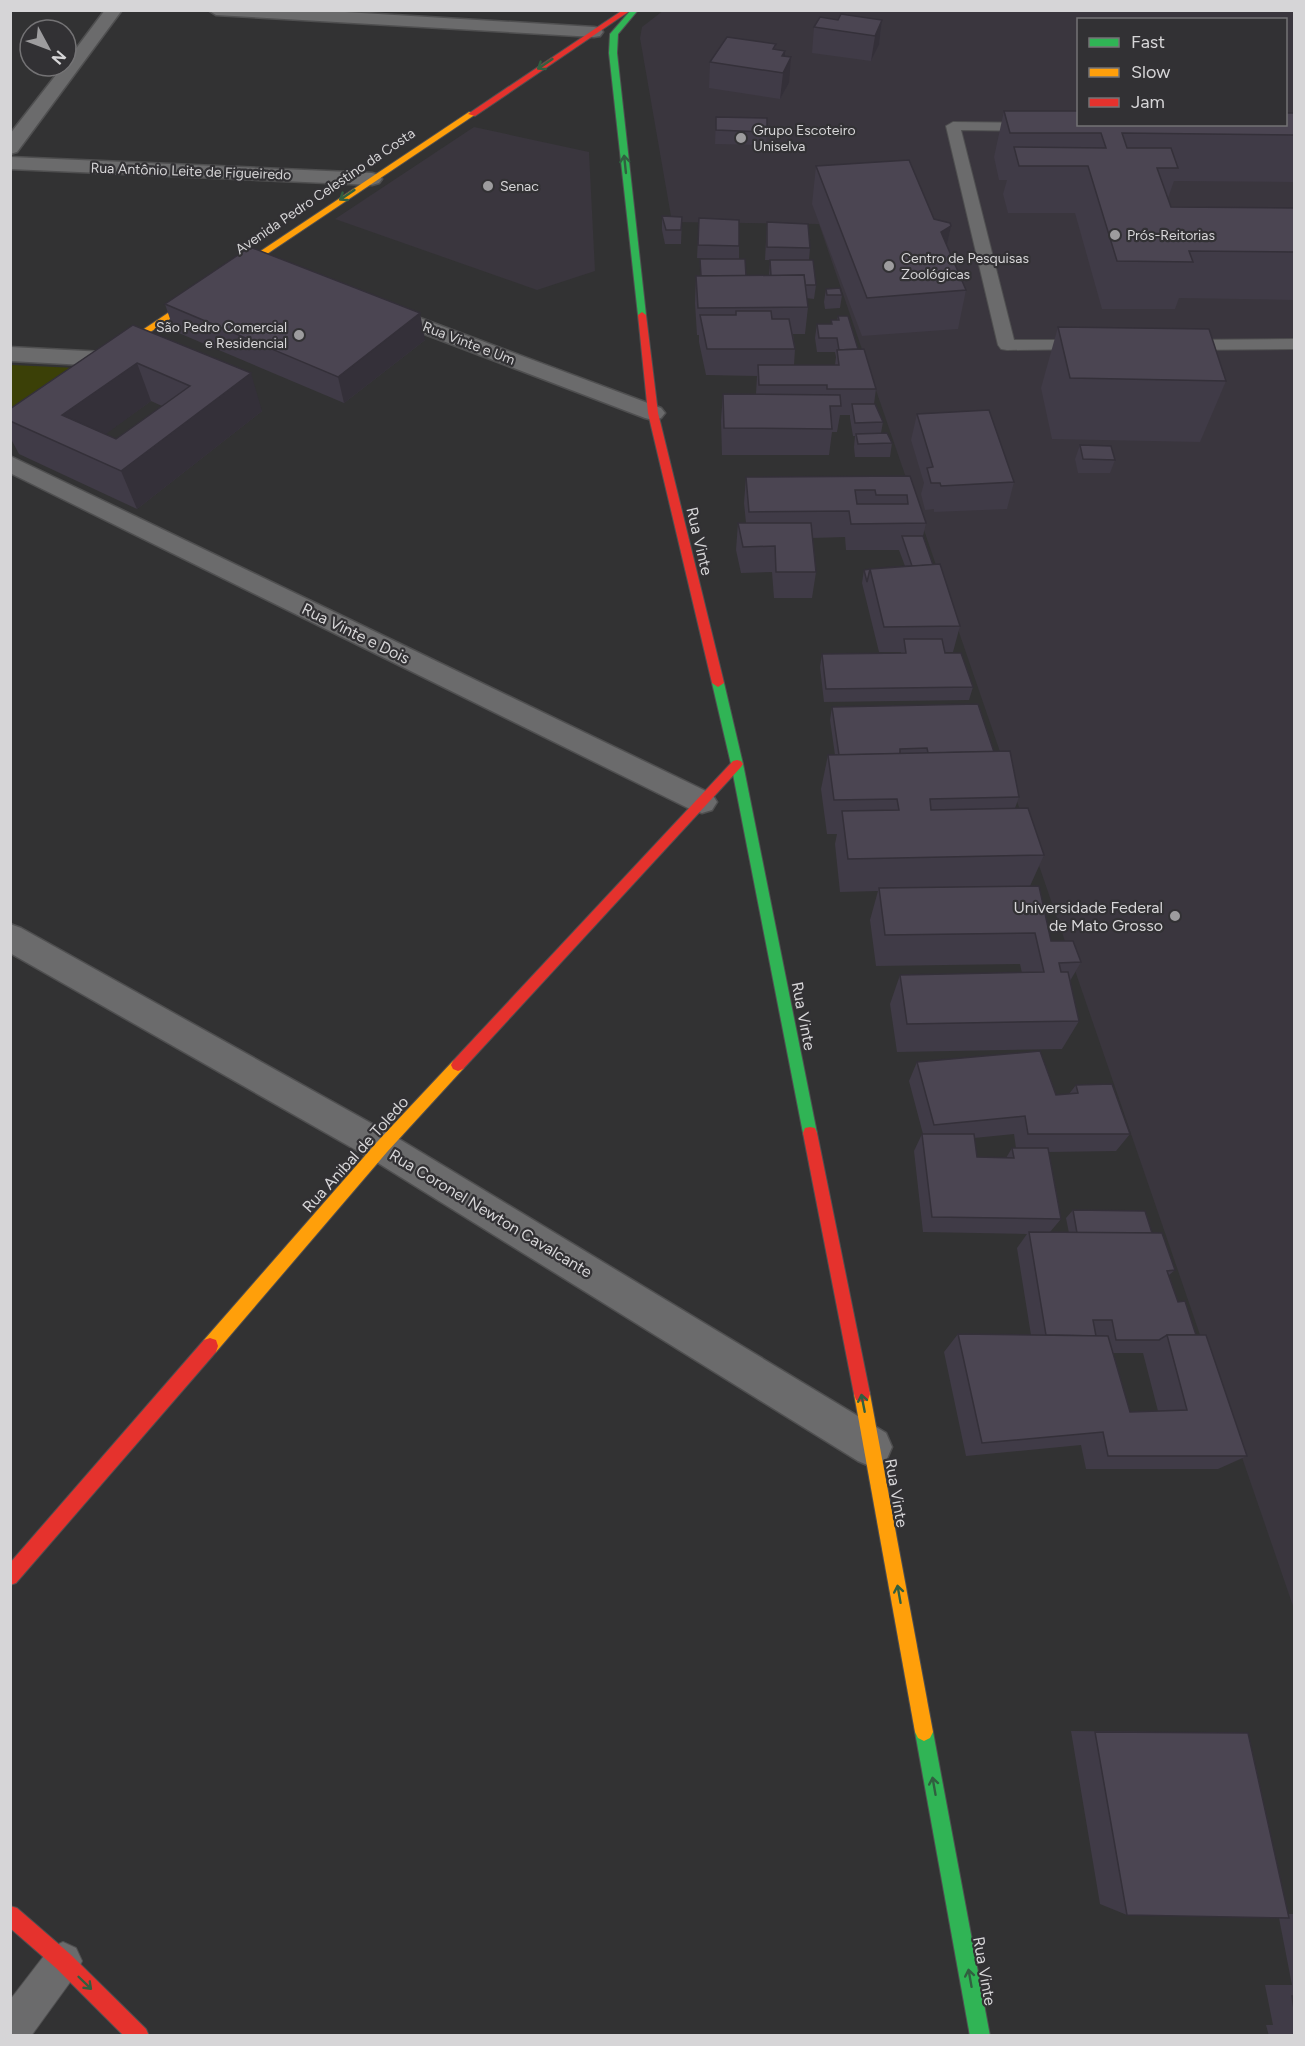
<svg xmlns="http://www.w3.org/2000/svg" width="1305" height="2046" font-family="Figtree,sans-serif">
  <style>
    .built { fill: #3a363e; fill-rule: evenodd }
    .green { fill: #3b4007 }
    .lines { fill: none; stroke-linecap: round; stroke-linejoin: round }
    .lane-casing { stroke: #4f4f50; stroke-width: 2 }
    .street-casing { stroke: #4f4f50; stroke-width: 3 }
    .fast-casing { stroke: #4f4f50; stroke-width: 2 }
    .slow-casing { stroke: #4f4f50; stroke-width: 2 }
    .jam-casing { stroke: #4f4f50; stroke-width: 2 }
    .lane { fill: #6b6b6c; fill-rule: evenodd }
    .street { fill: #6b6b6c; fill-rule: evenodd }
    .fast { fill: #30b455; fill-rule: evenodd }
    .slow { fill: #ff9f0a; fill-rule: evenodd }
    .jam { fill: #e5322d; fill-rule: evenodd }
    .wall { fill: #403b47; fill-rule: evenodd }
    .shaded-wall { fill: #343039 }
    .building { fill: #4b4552; stroke: #343039; stroke-width: 1.5; fill-rule: evenodd }
    .oneway { stroke: #315f40 }
    .poi-dot { fill: #9d9c9e; stroke: #323134; stroke-width: 2 }
    .labels { text-anchor: middle; stroke-width: 4.5; stroke-linejoin: round; paint-order: stroke }
    .far-poi-label { font-size: 14px; fill: #d6d5d7; stroke: #323134; text-anchor: start }
    .far-street-label { font-size: 14px; fill: #d6d5d7; stroke: #323134 }
    .street-label { font-size: 16px; fill: #d6d5d7; stroke: #323134 }
    .poi-label { font-size: 16px; fill: #d6d5d7; stroke: #323134; text-anchor: end }
  </style>
  <rect width="100%" height="100%" fill="#323233"/>
  <g class="built">
    <path d="M664,10L1294,11V1609L819,224L672,222L640,38L642,27ZM1078,20H1286V124H1078Z"/>
    <path d="M474,127L589,152L595,271L537,290L335,219Z"/>
  </g>
  <path class="green" d="M11,365L76,368L11,411Z"/>
  <g class="lines">
    <defs>
      <g id="lane">
        <path d="M953,122L1033,123L1040,127L1033,131L961,130L1014,340H1087L1093,341L1096,345L1093,349L1007,350L1001,349L998,345L946,126Z"/>
        <path d="M1294,339V349L1181,350L1175,349L1172,345L1175,341L1181,340Z"/>
        <path d="M63,1942L76,1948L82,1961L76,1974L31,2036H10V2000L50,1948Z"/>
      </g>
      <g id="street">
        <path d="M105,10H122L17,152L10,154V134L63,66H66V62Z"/>
        <path d="M208,10H312L594,27L600,28L603,32L600,36L594,37L216,15Z"/>
        <path d="M10,157L372,173L379,175L382,179L379,183L372,185L10,169Z"/>
        <path d="M380,303L661,408L665,413L661,418L653,420L645,418L372,314L369,309L372,304Z"/>
        <path d="M10,347L104,352L112,354L115,359L112,364L104,366L10,361Z"/>
        <path d="M10,456L712,794L717,802L712,810L702,813L692,810L10,473Z"/>
        <path d="M10,924L21,928L394,1136L886,1433L892,1447L886,1461L872,1467L858,1461L370,1158L10,953Z"/>
      </g>
      <g id="fast">
        <path d="M631,10H638L618,34L617,53L646,315L642,318L638,315L609,53L610,34Z"/>
        <path d="M718,679L724,683L743,764L817,1133L815,1138L810,1139L805,1138L803,1133L731,764L712,683Z"/>
        <path d="M924,1723L930,1726L933,1732L990,2036H970L915,1732L918,1726Z"/>
      </g>
      <g id="slow">
        <path d="M469,112L476,114L113,357L105,355Z"/>
        <path d="M458,1059L463,1061L465,1065L463,1069L387,1152L216,1352L210,1354L204,1352L202,1346L204,1340L377,1142L453,1061Z"/>
        <path d="M862,1386L868,1388L870,1394L933,1732L930,1738L924,1741L918,1738L915,1732L854,1394L856,1388Z"/>
      </g>
      <g id="jam">
        <path d="M623,10H631L475,116L468,114Z"/>
        <path d="M642,312L646,315L658,413L724,683L718,687L712,683L648,413L638,315Z"/>
        <path d="M737,760L741,761L743,764L741,767L463,1069L458,1071L453,1069L451,1065L453,1061L733,761Z"/>
        <path d="M810,1127L815,1128L817,1133L870,1394L868,1400L862,1402L856,1400L854,1394L803,1133L805,1128Z"/>
        <path d="M210,1338L216,1340L218,1346L216,1352L16,1583L10,1585V1563L204,1340Z"/>
        <path d="M10,1906L17,1908L70,1954L146,2029L149,2036H124L56,1968L10,1928Z"/>
      </g>
    </defs>
    <use href="#lane" class="lane-casing"/>
    <use href="#street" class="street-casing"/>
    <use href="#fast" class="fast-casing"/>
    <use href="#slow" class="slow-casing"/>
    <use href="#jam" class="jam-casing"/>
    <use href="#lane" class="lane"/>
    <use href="#street" class="street"/>
    <use href="#fast" class="fast"/>
    <use href="#slow" class="slow"/>
    <use href="#jam" class="jam"/>
  </g>
  <g class="wall">
    <path d="M838,20H882L879,45L871,61L812,53L814,27Z"/>
    <path d="M776,44L775,49L785,57L789,83L780,99L709,88L710,62Z"/>
    <path d="M1004,111L1294,113V182L1174,181L1168,198L1171,207L1294,208V300L1179,298L1175,309H1102L1075,213H1008L1003,194L1007,180H999L994,157Z"/>
    <path d="M716,117L767,132L766,145L715,144Z"/>
    <path d="M816,166L951,226L947,245L966,290L958,329L862,336L812,204Z"/>
    <path d="M662,216L682,217L681,244H665L662,230Z"/>
    <path d="M699,218L739,246V259L746,276H769L770,260H765L767,222L810,248L809,260L816,285L814,299L806,298L808,307L805,334H793L795,349L794,365H835L836,357L835,352H817L815,338L817,324H831V320H837L838,316L858,349L876,389L874,404L883,422L881,433L892,443L890,457H855L854,447L855,436H853L850,418V415H840L837,432H832L829,455H722L721,420L723,394H756L757,376L706,375L699,342V335H697L695,303L696,276H700V259H724L697,258Z"/>
    <path d="M826,289L842,295L840,308L825,309L824,302Z"/>
    <path d="M165,304L425,340L344,403L174,331Z"/>
    <path d="M133,325L262,411L137,509L19,454L10,437V409ZM151,401L162,406L116,439L105,434Z"/>
    <path d="M1058,327L1226,381L1200,442L1052,439L1041,388Z"/>
    <path d="M917,414L1014,482L1007,509L934,512V509L925,510L921,494L924,483L911,440Z"/>
    <path d="M1080,445L1115,460L1110,473H1078L1075,459Z"/>
    <path d="M910,476L926,523L923,536L933,565L960,626L953,652H945V653L973,687L969,700L824,702L820,667L822,654L901,653V652H879L862,583L864,570L905,566L899,550H846L845,537L812,538L816,572L812,598H774L772,572L741,573L736,550L738,523H746L744,503L746,477Z"/>
    <path d="M832,707L994,752L1019,797L1015,808L1044,855L1030,886L1051,941L1081,962L1070,981L1079,1021L1062,1049L897,1052L890,1004L900,975L1022,973L1020,964L876,966L870,920L878,891L840,892L835,844L837,834H827L821,789L828,755H835L830,720Z"/>
    <path d="M917,1062L1056,1095L1069,1094L1076,1085L1130,1134L1116,1151L1049,1152L1061,1219L1050,1232L1069,1233L1066,1218L1073,1210L1152,1233L1175,1270L1169,1275L1178,1302L1196,1335L1247,1456L1218,1469H1086L1081,1445L966,1456L944,1352L958,1334L1031,1335L1017,1248L1027,1234L923,1232L914,1151L922,1134H923L909,1081ZM1014,1134L1016,1148H1012L1006,1158L977,1157L974,1138ZM1113,1353H1143L1158,1411L1130,1412Z"/>
    <path d="M1071,1731L1248,1733L1288,1914H1294V2036H1269L1266,2025H1273L1265,1985H1292L1279,1918L1127,1915L1100,1904Z"/>
  </g>
  <g class="shaded-wall">
    <path d="M882,20L879,45L871,61L875,36Z"/>
    <path d="M785,51L784,71L791,57L789,83L780,99L783,73L782,56Z"/>
    <path d="M951,226L943,264L941,232Z"/>
    <path d="M420,313L425,340L344,403L338,377Z"/>
    <path d="M137,363L151,401L80,453L62,415Z"/>
    <path d="M251,373L262,411L137,509L121,471Z"/>
  </g>
  <g class="building">
    <path d="M841,14L882,20L875,36L814,27L820,17L838,20Z"/>
    <path d="M727,37L776,44L773,49L785,51L782,56L791,57L783,73L710,62Z"/>
    <path d="M1004,111H1078V124H1286V113H1294V135L1122,133L1127,148H1171L1178,168H1157L1171,207L1294,208V252L1189,251L1193,262L1117,261L1088,166H1019L1014,147L1106,148L1101,133H1010Z"/>
    <path d="M716,117L767,118V132L716,130Z"/>
    <path d="M909,160L934,219L950,223L951,226L941,232L966,290L867,298L816,166Z"/>
    <path d="M662,216L682,217L681,230H666Z"/>
    <path d="M699,218L739,220V246L698,245Z"/>
    <path d="M767,222L808,224L810,248L767,247Z"/>
    <path d="M250,247L420,313L338,377L165,304Z"/>
    <path d="M700,259H745L746,276H701Z"/>
    <path d="M770,260H813L816,285H805L804,275L771,276Z"/>
    <path d="M804,275L808,307L698,308L696,276Z"/>
    <path d="M840,288L842,295H827L826,289Z"/>
    <path d="M736,311H771L772,319H789L795,349H707L700,315H736Z"/>
    <path d="M838,316H848L858,349L839,350L837,338H819L817,324H832L831,320H839Z"/>
    <path d="M133,325L251,373L121,471L10,421V409ZM137,363L190,386L116,439L62,415Z"/>
    <path d="M1058,327L1209,329L1226,381L1070,378Z"/>
    <path d="M864,349L876,389H827V385H759L758,365H839L837,350Z"/>
    <path d="M723,394L840,395L841,406H830L832,429L724,428Z"/>
    <path d="M852,404H875L883,422L855,423Z"/>
    <path d="M989,410L1014,482L941,486L940,483H931L927,468L933,467L917,414Z"/>
    <path d="M887,433L892,443L858,444L856,434Z"/>
    <path d="M1080,445L1111,446L1115,460L1083,459Z"/>
    <path d="M910,476L926,523L851,524L849,511L749,512L746,477ZM855,490H875L876,495H907L908,504H857Z"/>
    <path d="M738,523H811L816,572H776L775,546L743,547Z"/>
    <path d="M902,536H923L933,565L880,568L912,566Z"/>
    <path d="M940,564L960,626L884,627L870,569Z"/>
    <path d="M870,569L867,582L864,570Z"/>
    <path d="M904,639H942L945,653H961L973,687L826,689L822,654L906,653Z"/>
    <path d="M978,704L994,752L928,753L927,748L900,749V754L839,755L832,707Z"/>
    <path d="M1010,751L1019,797L930,799L931,810L1028,808L1044,855L848,859L842,811L899,810L897,799L834,800L828,755Z"/>
    <path d="M1039,886L1051,941H1073L1081,962L1059,963L1061,972H1068L1079,1021L907,1024L900,975L1044,972L1035,933L885,935L879,888Z"/>
    <path d="M1040,1051L1056,1095L1078,1093L1076,1085L1112,1084L1130,1134H1028L1025,1116L934,1125L917,1062Z"/>
    <path d="M922,1134H974L977,1157L1014,1158L1012,1148H1048L1061,1219L932,1217Z"/>
    <path d="M1073,1210L1145,1211L1152,1233H1077Z"/>
    <path d="M1029,1232L1162,1233L1175,1270L1167,1271L1178,1302L1185,1301L1196,1335H1167L1159,1340H1116L1112,1320H1093L1096,1336L1046,1335Z"/>
    <path d="M958,1334L1108,1336L1130,1412L1187,1410L1167,1335H1206L1247,1456H1108L1103,1432L982,1443Z"/>
    <path d="M1095,1732L1248,1733L1289,1918L1127,1915Z"/>
    <path d="M1292,1996H1294V2009Z"/>
  </g>
  <defs><path id="oneway-shaft" d="M-6 0H5M1.5-3L5.5 0L1.5 3" fill="none" stroke-width="1.6" stroke-linecap="round" stroke-linejoin="round" transform="scale(1.5)"/></defs>
  <g class="oneway">
    <use href="#oneway-shaft" transform="translate(545 64) rotate(146)"/>
    <use href="#oneway-shaft" transform="translate(625 164) rotate(-96)"/>
    <use href="#oneway-shaft" transform="translate(347 195) rotate(146)"/>
    <use href="#oneway-shaft" transform="translate(863 1403) rotate(-101)"/>
    <use href="#oneway-shaft" transform="translate(899 1594) rotate(-100)"/>
    <use href="#oneway-shaft" transform="translate(934 1786) rotate(-100)"/>
    <use href="#oneway-shaft" transform="translate(970 1978) rotate(-100)"/>
    <use href="#oneway-shaft" transform="translate(85 1983) rotate(44)"/>
  </g>
  <g class="poi-dot">
    <circle cx="741" cy="138" r="6"/>
    <circle cx="488" cy="186" r="6"/>
    <circle cx="1115" cy="235" r="6"/>
    <circle cx="889" cy="266" r="6"/>
    <circle cx="299" cy="335" r="6"/>
    <circle cx="1175" cy="916" r="6"/>
  </g>
  <g class="labels">
    <g class="far-poi-label">
      <text x="753" y="135">Grupo Escoteiro<tspan x="753" dy="16">Uniselva</tspan></text>
      <text x="500" y="191">Senac</text>
      <text x="1127" y="240">Prós-Reitorias</text>
      <text x="901" y="263">Centro de Pesquisas<tspan x="901" dy="16">Zoológicas</tspan></text>
      <text x="287" y="332" text-anchor="end">São Pedro Comercial<tspan x="287" dy="16">e Residencial</tspan></text>
    </g>
    <g class="far-street-label">
      <text transform="translate(191 171) rotate(2)" y="5">Rua Antônio Leite de Figueiredo</text>
      <text transform="translate(325 191) rotate(-34)" y="5">Avenida Pedro Celestino da Costa</text>
      <text transform="translate(469 343) rotate(21)" y="5">Rua Vinte e Um</text>
    </g>
    <g class="street-label">
      <text transform="translate(700 541) rotate(77)" y="6">Rua Vinte</text>
      <text transform="translate(356 633) rotate(26)" y="6">Rua Vinte e Dois</text>
      <text transform="translate(804 1016) rotate(79)" y="6">Rua Vinte</text>
      <text transform="translate(355 1154) rotate(-48)" y="6">Rua Anibal de Toledo</text>
      <text transform="translate(491 1213) rotate(31)" y="6">Rua Coronel Newton Cavalcante</text>
      <text transform="translate(897 1493) rotate(80)" y="6">Rua Vinte</text>
      <text transform="translate(985 1971) rotate(80)" y="6">Rua Vinte</text>
    </g>
    <g class="poi-label">
      <text x="1163" y="913">Universidade Federal<tspan x="1163" dy="18">de Mato Grosso</tspan></text>
    </g>
  </g>
  <rect width="1305" height="2046" fill="none" stroke="#d6d5d7" stroke-width="24"/>
  <rect x="1077" y="18" width="210" height="108" fill="#323134" stroke="#747375" stroke-width="1.5"/>
  <rect x="1089" y="38" width="30" height="9" fill="#30b455" stroke="#747375" stroke-width="1.5"/>
  <text x="1131" y="48" font-size="18" fill="#d6d5d7">Fast</text>
  <rect x="1089" y="68" width="30" height="9" fill="#ff9f0a" stroke="#747375" stroke-width="1.5"/>
  <text x="1131" y="78" font-size="18" fill="#d6d5d7">Slow</text>
  <rect x="1089" y="98" width="30" height="9" fill="#e5322d" stroke="#747375" stroke-width="1.5"/>
  <text x="1131" y="108" font-size="18" fill="#d6d5d7">Jam</text>
  <g transform="translate(48 48) rotate(131)"><circle r="28" fill="#323134" stroke="#747375" stroke-width="1.5"/>
  <path d="M0-4.5L10 22L0 15L-10 22Z" fill="#9d9c9e"/>
  <text y="-9" font-size="16" font-weight="bold" text-anchor="middle" fill="#d6d5d7">N</text>
  </g>
</svg>
